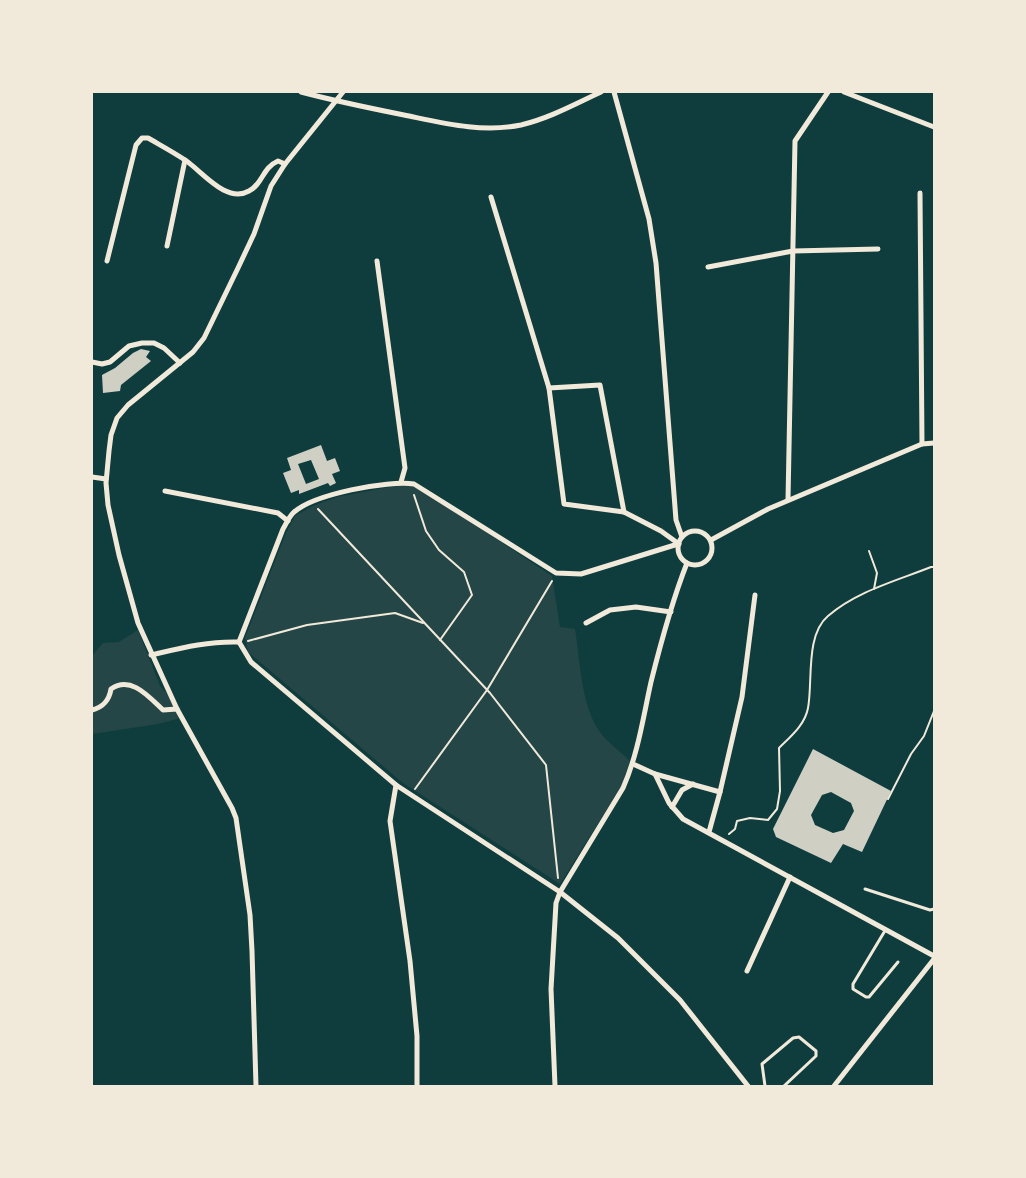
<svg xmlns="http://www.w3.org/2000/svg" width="1026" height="1178" font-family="Rubik,sans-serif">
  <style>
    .green { fill: #244646 }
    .building { fill: #cfcfc3; fill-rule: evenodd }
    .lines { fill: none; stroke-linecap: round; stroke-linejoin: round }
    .path { stroke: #f1e9da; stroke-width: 2 }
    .service { stroke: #f1e9da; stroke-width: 3 }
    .minor { stroke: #f1e9da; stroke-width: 5 }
  </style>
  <rect width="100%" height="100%" fill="#0f3d3e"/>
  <g class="green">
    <path d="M400,485L411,486L426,492L552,576L560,627L575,629C580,660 581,706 600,732C608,743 621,752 630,761L621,787L560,884L403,783L248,652L245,638L286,533L295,516L313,506L337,497Z"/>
    <path d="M138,630L160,686L179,706L184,717L158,724L92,734V656L103,643L119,642Z"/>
  </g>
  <g class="building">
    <path d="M141,349L150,351L146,357L151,361L121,385L120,391L103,393L102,375L115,368L133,353Z"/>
    <path d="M321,445L327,461L335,458L340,471L332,474L336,483L330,486L328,483L299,494V490L291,493L283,473L291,470L287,458ZM311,460L319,479L306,484L298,464Z"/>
    <path d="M813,749L891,791L862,852L843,844L831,863L776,837L773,829ZM831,792L851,803L854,811L844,830L833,833L815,825L811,815L822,795Z"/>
  </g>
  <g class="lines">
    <g class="path">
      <path d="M414,495L426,531L439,550L464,572L472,595L440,640"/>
      <path d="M318,509L490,693L546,765L558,878"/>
      <path d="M869,551L877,573L874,589"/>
      <path d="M248,641L307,625L395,613L423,623"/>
      <path d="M415,789L487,690L552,581"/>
      <path d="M888,799L911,754L924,736L934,711"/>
      <path d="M729,834L735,829L737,821L750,818L768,820L777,809L780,791L779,748C790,737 805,725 808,708C813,683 805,635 828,616C857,591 896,581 931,567H934"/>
    </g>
    <g class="service">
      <path d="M865,889L930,910L934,909"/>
      <path d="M886,929L853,984V989L866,997H869L898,962"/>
      <path d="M765,1086L762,1064L793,1038L799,1037L816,1051V1056L784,1086"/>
    </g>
    <g class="minor">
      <path d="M301,92C335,101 369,108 404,115C443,123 481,133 521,125C550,118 575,104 601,92"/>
      <path d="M614,92L649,219L656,263L676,520L682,537"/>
      <path d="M844,92L934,127"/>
      <path d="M920,193L922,444"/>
      <path d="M491,197L549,388L564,504L624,512L661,531L679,544"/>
      <path d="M167,246L185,160"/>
      <path d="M107,261L136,145L142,138H148C160,145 173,152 185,160C202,171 226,204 249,191C263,184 262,168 278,161L285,164"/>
      <path d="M377,261L405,468L401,482"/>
      <path d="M708,267L793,251L878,249"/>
      <path d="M92,362L102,364L110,362L129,346L142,343H154L164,348L180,363"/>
      <path d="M549,388L600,385L624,512"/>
      <path d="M92,477L106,479"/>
      <path d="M165,491L278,513L288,521"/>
      <path d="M788,500L795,141L828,92"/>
      <circle cx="695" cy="548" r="17"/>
      <path d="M711,540L768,509L922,444L934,443"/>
      <path d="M586,623L610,610L636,607L671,612"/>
      <path d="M239,642L251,662L396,785L560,892L618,938L680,1000L748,1086"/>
      <path d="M239,642L283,529C286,524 289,517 293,513C313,494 388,480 414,484L556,573L581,574L678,544"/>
      <path d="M151,655C181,648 208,641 239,642"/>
      <path d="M92,710C103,707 109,701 111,689C131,675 149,697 163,710L177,709"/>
      <path d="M633,764L655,774L669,803L683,819L934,956"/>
      <path d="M655,774L720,792"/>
      <path d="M396,785L390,821L410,961L417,1036V1086"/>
      <path d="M672,807L682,790L693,784"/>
      <path d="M709,832L720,792L742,697L755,595"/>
      <path d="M747,971L790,877"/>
      <path d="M256,1086L252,951L250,915L236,818L232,808L177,709L138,623L119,555L108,505L106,483L109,451L111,435L117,418L128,405L193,352L204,338L238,268L254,234L271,186L285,164L343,92"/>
      <path d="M555,1086L551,989L556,903L560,892L623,788C638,754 643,718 651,682C661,642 672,601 687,563"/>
      <path d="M834,1086L934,959"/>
    </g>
  </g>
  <rect width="1026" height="1178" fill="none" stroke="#f1e9da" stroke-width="186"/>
</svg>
